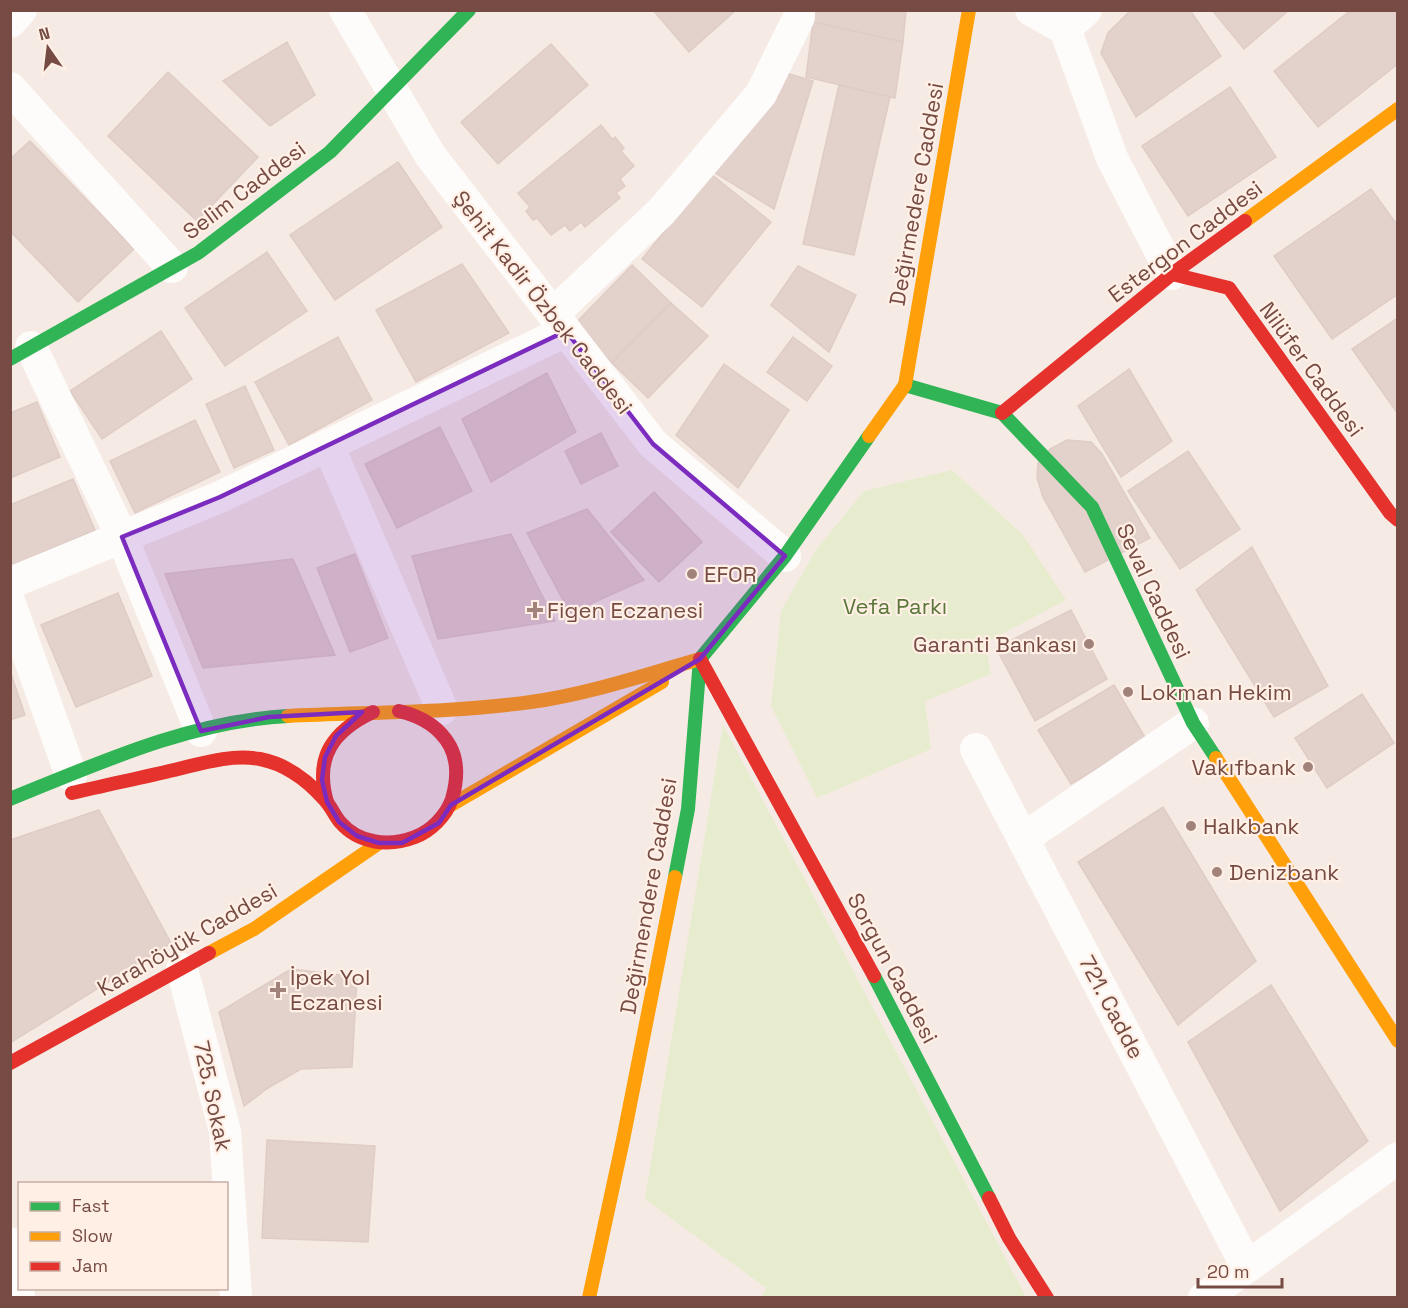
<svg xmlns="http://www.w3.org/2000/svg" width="1408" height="1308" font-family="'Space Grotesk',sans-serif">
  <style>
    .green { fill: #e6eccd }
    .building { fill: #e3d1cb; stroke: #dfccc6; stroke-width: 1.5 }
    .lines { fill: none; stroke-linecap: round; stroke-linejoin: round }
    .street { stroke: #fefcfb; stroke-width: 32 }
    .fast { stroke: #30b455; stroke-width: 14 }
    .slow { stroke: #ff9f0a; stroke-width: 14 }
    .jam { stroke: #e5322d; stroke-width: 14 }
    .marked { fill: #7b2cbf; fill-opacity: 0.2; stroke: #7b2cbf; stroke-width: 4.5; stroke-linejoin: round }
    .poi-dot { fill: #a2837b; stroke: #ffefe4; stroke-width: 2 }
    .labels { text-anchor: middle; stroke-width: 4.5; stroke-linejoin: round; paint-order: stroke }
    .street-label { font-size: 22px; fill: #754b43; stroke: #ffefe4 }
    .poi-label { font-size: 22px; fill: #754b43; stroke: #ffefe4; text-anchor: start }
    .park-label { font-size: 22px; fill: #577638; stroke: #ffefe4 }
  </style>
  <rect width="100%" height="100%" fill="#f6ebe4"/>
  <g class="green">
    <path d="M952,470L1023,535L1066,600L985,643L991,674L925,701L931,749L817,798L771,706L781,611L816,550L864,491Z"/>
    <path d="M723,725L1026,1297H762L766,1288L645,1199Z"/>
  </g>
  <g class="building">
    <path d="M653,10H736L689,52Z"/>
    <path d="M813,10H906L903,42L813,22Z"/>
    <path d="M1131,10H1190L1221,56L1136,117L1101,53L1108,33Z"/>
    <path d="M1212,10H1289L1244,49Z"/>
    <path d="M1351,10H1398V64L1318,127L1274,71Z"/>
    <path d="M813,22L903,42L895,98L806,77Z"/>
    <path d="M287,42L315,95L270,126L223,81Z"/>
    <path d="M551,44L588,85L498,164L461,122Z"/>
    <path d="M776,70L813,81L774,209L712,171Z"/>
    <path d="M168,72L258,157L197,221L108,136Z"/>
    <path d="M839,85L890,97L854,255L803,244Z"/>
    <path d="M1230,87L1276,157L1188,216L1142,146Z"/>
    <path d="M601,125L613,140L615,137L624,148L621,151L634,166L620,179L625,186L616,193L620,198L585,227L581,222L570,231L565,225L551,235L537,218L533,220L526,211L530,207L518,193Z"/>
    <path d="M30,141L134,249L78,302L10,231V159Z"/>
    <path d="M398,162L442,227L335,300L290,235Z"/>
    <path d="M711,174L771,222L702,307L642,259Z"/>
    <path d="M1371,189L1398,226V294L1332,339L1274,256Z"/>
    <path d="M267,252L307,311L225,366L185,308Z"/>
    <path d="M462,264L509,333L416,382L376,310Z"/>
    <path d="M632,265L671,303L612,363L573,326Z"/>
    <path d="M798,266L856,295L829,352L771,305Z"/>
    <path d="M671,303L708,336L648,398L612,363Z"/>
    <path d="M1398,318V414L1352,349Z"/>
    <path d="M161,331L192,379L102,439L70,391Z"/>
    <path d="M338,337L372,400L289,445L255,382Z"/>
    <path d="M793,337L832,366L807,401L767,372Z"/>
    <path d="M724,364L789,410L738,488L676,435Z"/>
    <path d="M1129,369L1172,441L1121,477L1078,406Z"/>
    <path d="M547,373L576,432L491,482L462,419Z"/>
    <path d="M245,386L274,450L234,468L206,404Z"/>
    <path d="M37,402L60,457L10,478V413Z"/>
    <path d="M195,420L220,472L135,513L110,461Z"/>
    <path d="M440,427L472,491L397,528L365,464Z"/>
    <path d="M601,433L618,466L581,484L565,451Z"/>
    <path d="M1067,440L1091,442L1102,454L1150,538L1085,572L1043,497L1037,478L1038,463L1050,449Z"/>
    <path d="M1188,451L1240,529L1180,569L1128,491Z"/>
    <path d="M73,479L95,530L13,565L10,560V505Z"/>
    <path d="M654,492L702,542L659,582L611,532Z"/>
    <path d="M587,509L644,580L570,613L527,533Z"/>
    <path d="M511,534L555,621L438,639L412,556Z"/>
    <path d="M1252,547L1328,686L1274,717L1196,590Z"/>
    <path d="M355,554L388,638L350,652L317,568Z"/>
    <path d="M293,559L335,655L203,668L165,574Z"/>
    <path d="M118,593L152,676L76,707L41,625Z"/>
    <path d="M1071,610L1107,679L1035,721L996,648Z"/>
    <path d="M10,671L25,715L10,720Z"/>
    <path d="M1114,685L1146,739L1071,784L1038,730Z"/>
    <path d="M1362,694L1394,743L1327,788L1295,738Z"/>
    <path d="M1163,807L1256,961L1178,1025L1078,862Z"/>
    <path d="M99,810L171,943L10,1043V840Z"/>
    <path d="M291,969L357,977L352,1067L301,1069L268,1088L244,1106L219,1012Z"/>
    <path d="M1271,985L1368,1141L1280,1211L1188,1042Z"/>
    <path d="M267,1140L375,1146L368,1242L262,1238Z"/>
  </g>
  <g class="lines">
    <g class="street">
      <path d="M345,10L430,155L653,444L785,556"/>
      <path d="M1031,10L1065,29L1112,158L1172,274"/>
      <path d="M10,22L21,10"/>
      <path d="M1065,29L1086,10"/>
      <path d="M10,88L172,267"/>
      <path d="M553,314L662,211L761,94L799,17V10"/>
      <path d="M31,347L122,537L201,731"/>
      <path d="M328,445L442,709"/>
      <path d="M10,583L220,497L566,331"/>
      <path d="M10,604L71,775"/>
      <path d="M976,749L1246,1265"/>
      <path d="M1024,838L1193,723"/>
      <path d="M182,969L225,1131L236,1298"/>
      <path d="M10,1243L16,1264L19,1298"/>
      <path d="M1204,1298L1398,1158"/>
    </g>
    <g class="fast">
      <path d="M10,359L198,253L330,152L469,10"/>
      <path d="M905,385L1002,413L1092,507L1193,723L1216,758"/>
      <path d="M10,799C99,763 191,721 288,716"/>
      <path d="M675,877L688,809L700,659L785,556L869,436"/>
      <path d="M874,976L989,1198"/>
    </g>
    <g class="slow">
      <path d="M1245,221L1398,109"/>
      <path d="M869,436L905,385L969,10"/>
      <path d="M288,716C369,712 451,713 531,702C589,694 644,675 700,659"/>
      <path d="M1216,758L1398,1041"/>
      <path d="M451,805L662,682"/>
      <path d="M209,953L254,929L379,843"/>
      <path d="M589,1298L623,1140L675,877"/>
    </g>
    <g class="jam">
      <path d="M1172,274L1229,288L1390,513L1398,520"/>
      <path d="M1002,413L1172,274L1245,221"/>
      <path d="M700,659L874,976"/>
      <path d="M72,793C106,785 140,778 174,770C203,763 231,754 260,759C286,764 307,780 324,799C331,806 334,815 340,822C359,844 389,847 415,837C431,831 446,816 452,799C457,782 459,763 450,746C439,726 420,716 399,711"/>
      <path d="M327,802C314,757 333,731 373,712"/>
      <path d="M10,1063L209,953"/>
      <path d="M989,1198L1009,1238L1047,1298"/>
    </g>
  </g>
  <path class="marked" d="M566,331L653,444L785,556L700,659L451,805L439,823L402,843H379L357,836L339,822L327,802L322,780L325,757L336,736L362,712L269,717L201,731L122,537L220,497Z"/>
  <g class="poi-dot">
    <circle cx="692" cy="574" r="6"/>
    <path d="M532 601h6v6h6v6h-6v6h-6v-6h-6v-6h6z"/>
    <circle cx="1089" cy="644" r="6"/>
    <circle cx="1128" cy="692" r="6"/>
    <circle cx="1308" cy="767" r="6"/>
    <circle cx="1191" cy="826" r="6"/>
    <circle cx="1217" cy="872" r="6"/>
    <path d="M275 981h6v6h6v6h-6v6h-6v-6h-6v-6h6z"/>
  </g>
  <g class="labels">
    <g class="street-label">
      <text transform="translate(244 190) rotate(-37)" y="8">Selim Caddesi</text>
      <text transform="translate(916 194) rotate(-80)" y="8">Değirmedere Caddesi</text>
      <text transform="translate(1185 241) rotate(-37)" y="8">Estergon Caddesi</text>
      <text transform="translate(543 302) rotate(52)" y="8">Şehit Kadir Özbek Caddesi</text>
      <text transform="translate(1312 369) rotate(54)" y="8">Nilüfer Caddesi</text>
      <text transform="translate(1154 591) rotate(65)" y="8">Seval Caddesi</text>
      <text transform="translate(648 896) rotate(-80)" y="8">Değirmendere Caddesi</text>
      <text transform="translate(187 939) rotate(-30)" y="8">Karahöyük Caddesi</text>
      <text transform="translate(893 968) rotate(62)" y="8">Sorgun Caddesi</text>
      <text transform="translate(1112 1007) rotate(62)" y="8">721. Cadde</text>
      <text transform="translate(213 1096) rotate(78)" y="8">725. Sokak</text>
    </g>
    <g class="poi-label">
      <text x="704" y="582">EFOR</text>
      <text x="547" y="618">Figen Eczanesi</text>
      <text x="1077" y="652" text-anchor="end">Garanti Bankası</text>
      <text x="1140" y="700">Lokman Hekim</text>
      <text x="1296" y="775" text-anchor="end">Vakıfbank</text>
      <text x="1203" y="834">Halkbank</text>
      <text x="1229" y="880">Denizbank</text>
      <text x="290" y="985">İpek Yol<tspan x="290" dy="25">Eczanesi</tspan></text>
    </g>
    <g class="park-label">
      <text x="895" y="614">Vefa Parkı</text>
    </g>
  </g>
  <rect width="1408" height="1308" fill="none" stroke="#754b43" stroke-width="24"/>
  <rect x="18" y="1182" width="210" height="108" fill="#ffefe4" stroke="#c8ada4" stroke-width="1.5"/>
  <rect x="30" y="1202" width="30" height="9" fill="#30b455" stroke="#c8ada4" stroke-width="1.5"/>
  <text x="72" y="1212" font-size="18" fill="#754b43">Fast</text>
  <rect x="30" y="1232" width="30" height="9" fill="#ff9f0a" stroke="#c8ada4" stroke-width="1.5"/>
  <text x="72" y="1242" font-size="18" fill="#754b43">Slow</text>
  <rect x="30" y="1262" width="30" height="9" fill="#e5322d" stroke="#c8ada4" stroke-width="1.5"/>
  <text x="72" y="1272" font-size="18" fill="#754b43">Jam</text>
  <g transform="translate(48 48) rotate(346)" stroke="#ffefe4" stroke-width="4.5" paint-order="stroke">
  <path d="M0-4.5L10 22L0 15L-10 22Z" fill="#754b43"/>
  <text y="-9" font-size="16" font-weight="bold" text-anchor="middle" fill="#754b43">N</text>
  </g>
  <path d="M1198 1278v9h84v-9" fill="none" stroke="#754b43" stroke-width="3"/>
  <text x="1207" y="1278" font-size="18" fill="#754b43" stroke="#ffefe4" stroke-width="4.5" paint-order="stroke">20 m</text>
</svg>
